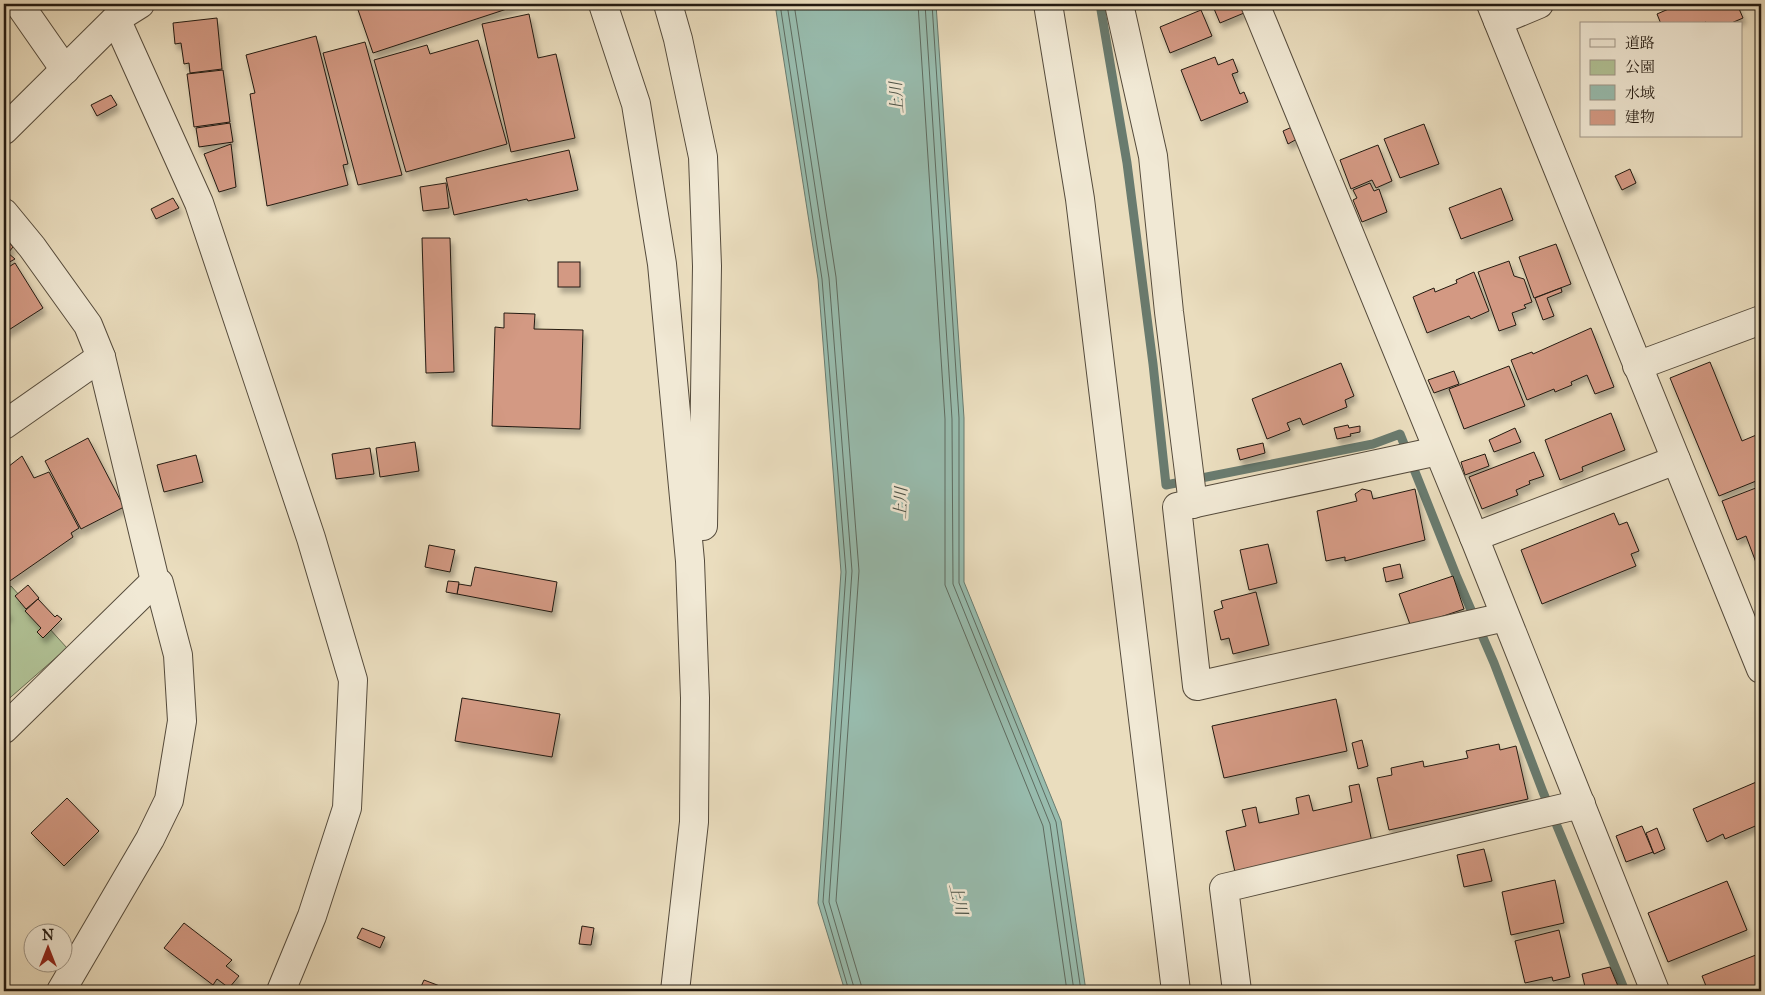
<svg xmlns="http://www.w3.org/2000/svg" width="1765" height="995" font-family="'IM FELL Great Primer','Noto Serif JP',serif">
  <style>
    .green { fill: #b1c296; stroke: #6a6e54 }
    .water { fill: #98bcae; stroke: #697b6f }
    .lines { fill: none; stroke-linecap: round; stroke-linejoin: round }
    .shore { stroke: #5e6b60; stroke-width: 1 }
    .stream { stroke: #697b6f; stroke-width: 9 }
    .building { fill: #d39983; stroke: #231a11; filter: url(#shadow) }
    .minor-casing { stroke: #554b3c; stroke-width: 30 }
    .minor { stroke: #f1e9d5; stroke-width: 28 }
    .labels { text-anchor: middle; stroke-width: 5; stroke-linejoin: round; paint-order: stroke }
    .water-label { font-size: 16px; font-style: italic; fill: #4c5348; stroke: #f1e9d5 }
  </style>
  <defs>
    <filter id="shadow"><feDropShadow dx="3" dy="5.5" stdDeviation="2.5" flood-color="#0004"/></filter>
  </defs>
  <rect width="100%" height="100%" fill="#eaddbe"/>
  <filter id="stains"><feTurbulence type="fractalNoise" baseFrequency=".004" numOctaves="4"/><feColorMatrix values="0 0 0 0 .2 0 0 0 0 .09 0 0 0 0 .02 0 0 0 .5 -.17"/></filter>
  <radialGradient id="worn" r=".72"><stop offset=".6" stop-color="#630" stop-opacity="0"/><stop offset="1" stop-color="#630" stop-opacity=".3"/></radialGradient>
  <path class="green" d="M11,586L67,648L4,703V590Z"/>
  <path class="water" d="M775,4H936L964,418V582L1061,821L1086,991H845L818,903L841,572L818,279Z"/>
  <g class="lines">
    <g class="shore">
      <path d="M780,4L822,279L846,572L823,902L849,991"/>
      <path d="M787,4L829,278L852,571L829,902L855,991"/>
      <path d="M794,4L836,277L859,571L836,901L863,991"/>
      <path d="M918,4L945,419V585L1043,826L1067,991"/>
      <path d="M925,4L952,419L953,584L1050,824L1074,991"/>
      <path d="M932,4L959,418V583L1056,822L1081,991"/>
    </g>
    <path class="stream" d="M1100,4L1127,163L1153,364L1166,485L1373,444L1400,434L1456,575L1494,663L1543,792L1625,991"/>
  </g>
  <g class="building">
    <path d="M356,4H522L373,53Z"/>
    <path d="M1212,4H1241L1244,13L1220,23Z"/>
    <path d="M1680,4H1737L1743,18L1729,24H1707L1706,22L1701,24H1661L1657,14Z"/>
    <path d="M1201,10L1212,36L1170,53L1160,27Z"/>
    <path d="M529,14L538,58L556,54L575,138L511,152L482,24Z"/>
    <path d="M217,18L222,69L190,73L189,63L184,64L181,43L175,44L173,23Z"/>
    <path d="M316,36L348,164L343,165L348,185L267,206L250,94L255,93L246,55Z"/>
    <path d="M478,40L507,144L406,172L374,60L427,45L430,54Z"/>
    <path d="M365,42L402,175L358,185L323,53Z"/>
    <path d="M1215,57L1218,65L1233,59L1238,72L1232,74L1240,94L1244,92L1248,102L1201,121L1181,70Z"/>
    <path d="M223,70L230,122L194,127L187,74Z"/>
    <path d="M111,95L117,105L97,116L91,105Z"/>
    <path d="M230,123L233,142L199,147L196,128Z"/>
    <path d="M1424,124L1439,164L1400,178L1384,139Z"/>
    <path d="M1292,127L1297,139L1288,144L1283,131Z"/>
    <path d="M231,144L236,187L219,192L204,154Z"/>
    <path d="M1378,145L1392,181L1376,188L1372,180L1351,189L1340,160Z"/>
    <path d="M569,150L578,190L528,201L527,199L454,215L446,178Z"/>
    <path d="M1630,169L1636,183L1622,190L1615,176Z"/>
    <path d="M446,183L449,208L423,211L420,187Z"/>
    <path d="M1370,183L1374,191L1379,189L1387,212L1362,222L1353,200L1357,198L1353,190Z"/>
    <path d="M1501,188L1513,220L1461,239L1449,208Z"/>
    <path d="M173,198L179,208L156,219L151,209Z"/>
    <path d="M4,236L13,247L8,253L15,259L4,265Z"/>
    <path d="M422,238H450L454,372L426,373Z"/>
    <path d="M1556,244L1571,284L1534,298L1519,257Z"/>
    <path d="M1509,261L1514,276L1524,279L1532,302L1524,305L1526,308L1512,313L1516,325L1499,331L1478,272Z"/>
    <rect x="558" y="262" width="22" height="25"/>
    <path d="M15,263L43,308L4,333V270Z"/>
    <path d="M1474,272L1489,311L1471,319L1469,316L1427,333L1413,297L1434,288L1435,292L1457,283L1456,280Z"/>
    <path d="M1561,288L1562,292L1547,298L1554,316L1543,320L1535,298Z"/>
    <path d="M504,313L535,314L534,329L583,330L580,429L492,426L495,327L504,328Z"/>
    <path d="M1591,328L1614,387L1595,394L1587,375L1571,382L1572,385L1555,392L1554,389L1527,400L1511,360L1532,352L1533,354Z"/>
    <path d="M1710,362L1742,441L1761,433V479L1719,496L1670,378Z"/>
    <path d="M1341,363L1354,396L1345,400L1347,407L1303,425L1300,418L1287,423L1290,430L1267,439L1252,399Z"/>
    <path d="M1509,366L1525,406L1464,429L1449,389Z"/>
    <path d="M1454,371L1459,384L1434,393L1428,380Z"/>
    <path d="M1611,413L1625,450L1582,467L1583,471L1560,480L1545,440Z"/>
    <path d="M1348,425L1349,428L1360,426V432L1350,434L1351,436L1337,439L1334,428Z"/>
    <path d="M1515,428L1521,442L1494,452L1489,440Z"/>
    <path d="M88,438L124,507L81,529L45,461Z"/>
    <path d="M415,442L419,471L380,477L376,448Z"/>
    <path d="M1263,443L1265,453L1240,460L1237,449Z"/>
    <path d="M370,448L374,474L336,479L332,454Z"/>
    <path d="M1534,452L1544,476L1529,481L1530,484L1516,490L1518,495L1482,509L1469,477Z"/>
    <path d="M1485,454L1489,466L1465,475L1461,462Z"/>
    <path d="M196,455L203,482L164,492L157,465Z"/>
    <path d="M22,456L34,478L49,472L79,528L71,533L73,537L4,585V470Z"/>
    <path d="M1761,486V573H1760L1746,536L1737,540L1722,501Z"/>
    <path d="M1362,489L1371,491L1373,499L1415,489L1425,540L1345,561V557L1326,561L1317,511L1357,501L1355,494Z"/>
    <path d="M1614,513L1619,525L1627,522L1639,551L1631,554L1636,566L1542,604L1521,550Z"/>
    <path d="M1268,544L1277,583L1249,590L1240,550Z"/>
    <path d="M429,545L455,550L450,572L425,567Z"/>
    <path d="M1400,564L1403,578L1386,582L1383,568Z"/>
    <path d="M475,567L557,582L552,612L457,594L459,584L471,586Z"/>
    <path d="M1453,576L1464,609L1411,627L1399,594Z"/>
    <path d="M448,581L459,582L457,594L446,592Z"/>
    <path d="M28,585L39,598L26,609L15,596Z"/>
    <path d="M1256,592L1269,645L1233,654L1229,638L1221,640L1214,611L1223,608L1221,601Z"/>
    <path d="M38,599L55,617L57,615L62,619L43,638L37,632L41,628L25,611Z"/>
    <path d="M4,607L9,615L4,618Z"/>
    <path d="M462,698L560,714L552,757L455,741Z"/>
    <path d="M1336,699L1347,751L1224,778L1212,726Z"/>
    <path d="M1362,740L1368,766L1358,769L1352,743Z"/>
    <path d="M1499,744L1500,750L1516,746L1528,799L1389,830L1377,778L1392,775L1391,768L1423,761L1424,767L1468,758L1466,751Z"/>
    <path d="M1761,780V818L1759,819L1760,824L1725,839L1723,834L1707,842L1693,809Z"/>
    <path d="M1359,784L1372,842L1235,872L1226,831L1246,826L1242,810L1256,807L1259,823L1299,814L1296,798L1309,795L1313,811L1352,802L1349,786Z"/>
    <path d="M67,798L99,831L64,866L31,833Z"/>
    <path d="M1642,826L1653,852L1626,862L1616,836Z"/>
    <path d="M1657,828L1665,849L1654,854L1646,833Z"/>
    <path d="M1484,849L1492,881L1464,887L1457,855Z"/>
    <path d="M1555,880L1564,923L1511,935L1502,892Z"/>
    <path d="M1727,881L1747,930L1668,962L1648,913Z"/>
    <path d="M184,923L232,960L226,966L239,976L229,988L217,979L213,985L164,948Z"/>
    <path d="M582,926L594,928L591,945L579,944Z"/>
    <path d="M362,928L385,937L380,948L357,938Z"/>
    <path d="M1559,930L1570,977L1553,981L1552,977L1525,983L1515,941Z"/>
    <path d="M1761,953V991H1708L1702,976Z"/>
    <path d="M1610,967L1620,991H1586L1582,974Z"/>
    <path d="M424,980L453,991H419Z"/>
  </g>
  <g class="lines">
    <defs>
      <g id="minor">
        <path d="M19,4L65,70"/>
        <path d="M603,4L636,104L662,264L690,561L695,698L694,822L675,991"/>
        <path d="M668,4L678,39L703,157L707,266L703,526"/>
        <path d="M1048,4L1080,199L1176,991"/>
        <path d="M1119,4L1153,156L1169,312L1193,504"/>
        <path d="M1255,4L1474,537L1655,991"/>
        <path d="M1491,4L1761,669"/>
        <path d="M116,19L199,203L311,538L353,680L347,808L312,916L281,991"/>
        <path d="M1498,21L1539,4"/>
        <path d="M4,130L116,19L140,4"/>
        <path d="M4,213L32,247L88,325L101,357L155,581L159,583L178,655L182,721L169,800L150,839L61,991"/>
        <path d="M1637,366L1761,320"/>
        <path d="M4,425L101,357"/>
        <path d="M1438,451L1177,507L1197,686L1505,617"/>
        <path d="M1474,537L1676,460"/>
        <path d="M4,729L155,581"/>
        <path d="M1237,991L1224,888L1581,804"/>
      </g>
    </defs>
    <use href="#minor" class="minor-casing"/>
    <use href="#minor" class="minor"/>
  </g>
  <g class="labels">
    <g class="water-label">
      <text transform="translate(896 98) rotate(-94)" y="6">上川</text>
      <text transform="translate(900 503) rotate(-88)" y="6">上川</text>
      <text transform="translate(959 899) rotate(77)" y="6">上川</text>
    </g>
  </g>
  <rect width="1765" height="995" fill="none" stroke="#eaddbe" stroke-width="20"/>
  <rect x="5" y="5" width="1755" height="985" fill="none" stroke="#231a11" stroke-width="2.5"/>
  <rect x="10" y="10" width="1745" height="975" fill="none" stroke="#231a11"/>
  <rect x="1580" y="22" width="162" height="115" fill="#f1e9d5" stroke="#9f9687"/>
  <rect x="1590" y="39" width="25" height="8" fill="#f1e9d5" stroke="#9f9687"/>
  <text x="1625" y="48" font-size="15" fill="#231a11">道路</text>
  <rect x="1590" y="60" width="25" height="15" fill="#b1c296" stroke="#9f9687"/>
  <text x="1625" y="72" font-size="15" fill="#231a11">公園</text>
  <rect x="1590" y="85" width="25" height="15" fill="#98bcae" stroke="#9f9687"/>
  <text x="1625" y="98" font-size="15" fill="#231a11">水域</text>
  <rect x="1590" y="110" width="25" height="15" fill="#d39983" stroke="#9f9687"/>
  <text x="1625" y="122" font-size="15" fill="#231a11">建物</text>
  <g transform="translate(48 948)"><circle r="24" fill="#f1e9d5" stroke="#9f9687"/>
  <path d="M0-4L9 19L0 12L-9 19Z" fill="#8f2418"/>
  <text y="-8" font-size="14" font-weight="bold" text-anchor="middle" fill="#231a11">N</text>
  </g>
  <rect width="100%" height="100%" filter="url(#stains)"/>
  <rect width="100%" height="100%" fill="url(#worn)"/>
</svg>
